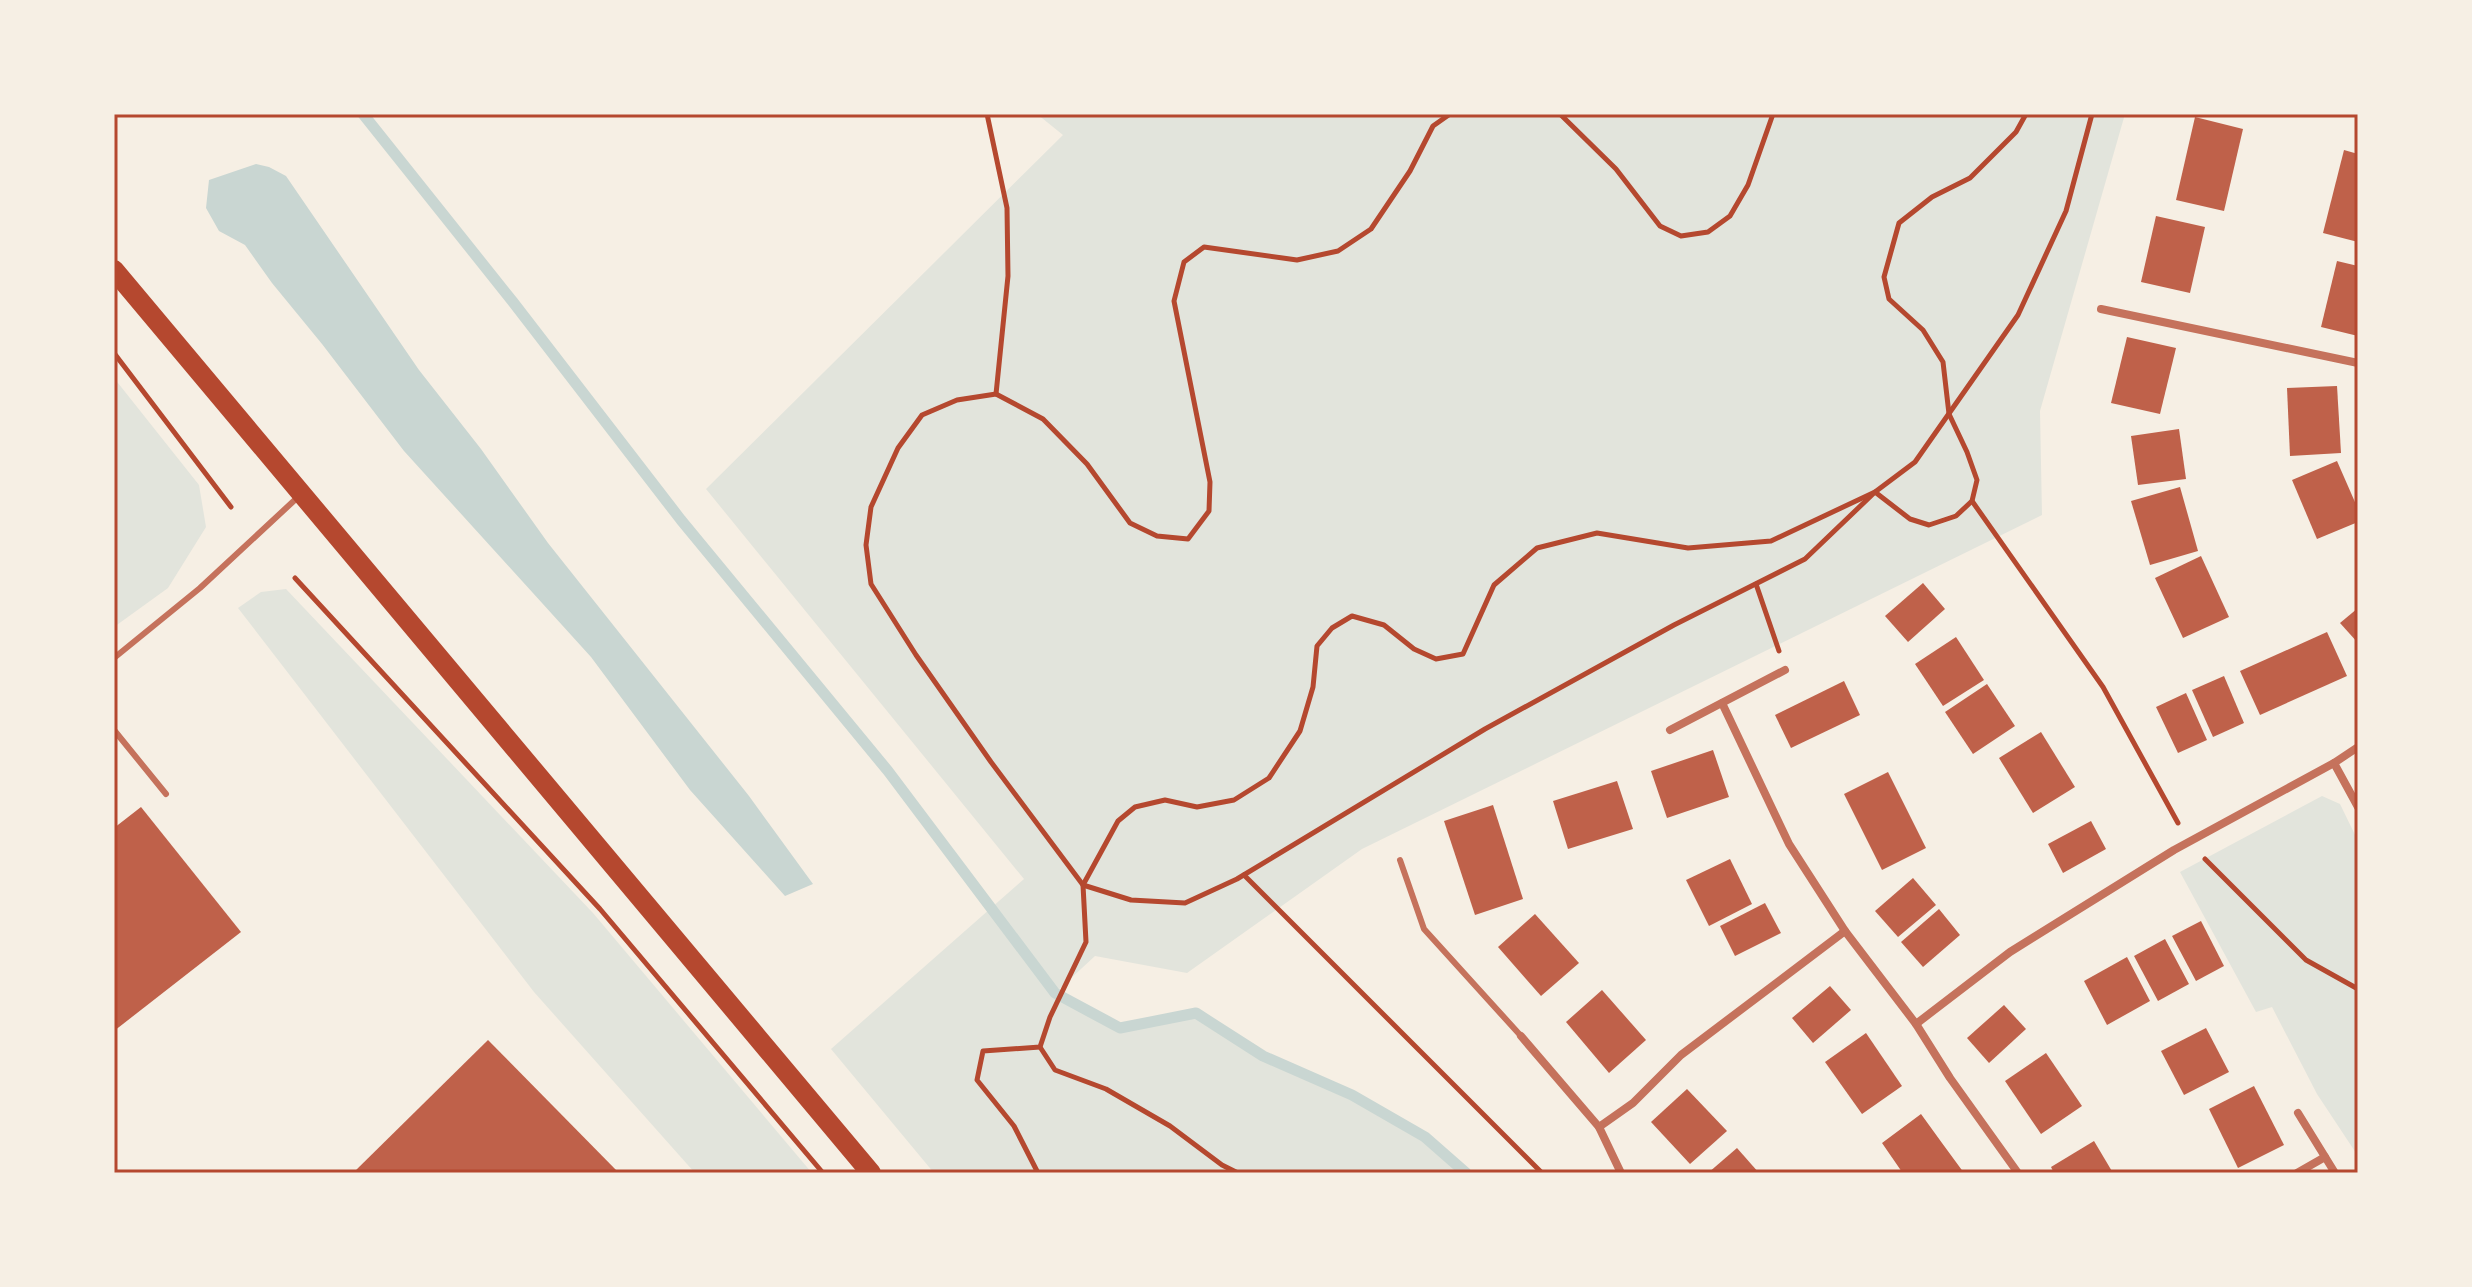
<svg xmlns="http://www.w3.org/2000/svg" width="2472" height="1287" font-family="Roboto,sans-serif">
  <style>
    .green { fill: #e2e4dc }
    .water { fill: #c9d6d2 }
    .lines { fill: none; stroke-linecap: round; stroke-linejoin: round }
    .stream { stroke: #c9d6d2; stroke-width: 11 }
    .building { fill: #bf614a }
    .path { stroke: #b5482f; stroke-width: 5 }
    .service { stroke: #c5725c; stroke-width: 6 }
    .minor { stroke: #c5725c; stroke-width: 8 }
    .primary { stroke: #b5482f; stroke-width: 20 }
    .neatline { fill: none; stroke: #b5482f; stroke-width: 3 }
  </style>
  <rect width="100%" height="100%" fill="#f6efe4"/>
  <g class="green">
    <path d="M1037,114H2125L2040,411L2042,515L1362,849L1187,973L1095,956L1055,993L1120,1028L1196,1013L1263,1056L1352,1095L1425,1137L1466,1173H934L831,1049L1024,879L706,489L1063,135Z"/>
    <path d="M114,378L199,485L206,527L168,588L114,627V592L117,589L114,584Z"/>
    <path d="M286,589L593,913L812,1173H695L534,992L238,608L261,592Z"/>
    <path d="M2322,796L2340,804L2358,841V1156L2317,1094L2272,1007L2256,1012L2180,872Z"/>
  </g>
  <path class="water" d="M256,164L269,167L286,176L419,370L481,449L548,543L749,796L813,884L785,896L690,790L591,657L404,451L322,344L272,283L245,245L219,231L206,208L209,180Z"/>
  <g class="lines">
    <path class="stream" d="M363,114L513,302L681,520L888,771L1055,993L1120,1028L1196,1013L1263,1056L1352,1095L1425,1137L1466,1173"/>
  </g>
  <g class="building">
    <path d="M2195,117L2243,129L2224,211L2176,200Z"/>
    <path d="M2344,150L2358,154V242L2323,233Z"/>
    <path d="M2156,216L2205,227L2190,293L2141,282Z"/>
    <path d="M2337,261L2358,266V336L2321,327Z"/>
    <path d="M2127,337L2176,348L2160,414L2111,403Z"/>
    <path d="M2337,386L2341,453L2290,456L2287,388Z"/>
    <path d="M2179,429L2186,479L2138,485L2131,436Z"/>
    <path d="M2337,461L2358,509V522L2317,539L2292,480Z"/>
    <path d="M2180,487L2198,551L2150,565L2131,501Z"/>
    <path d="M2201,556L2229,617L2183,638L2155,578Z"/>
    <path d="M1923,583L1945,609L1908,642L1885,616Z"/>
    <path d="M2358,608V643L2340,623Z"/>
    <path d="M2327,632L2347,676L2260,715L2240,671Z"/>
    <path d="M1956,637L1984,680L1943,706L1915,664Z"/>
    <path d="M2224,676L2244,723L2213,737L2192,690Z"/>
    <path d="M1844,681L1860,715L1791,748L1775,715Z"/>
    <path d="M1987,684L2015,726L1973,754L1945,712Z"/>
    <path d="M2186,693L2207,740L2178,753L2156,707Z"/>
    <path d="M2041,732L2075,787L2033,813L1999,758Z"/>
    <path d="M1713,750L1729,797L1667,818L1651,771Z"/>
    <path d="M1888,772L1926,848L1882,870L1844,794Z"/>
    <path d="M1617,781L1633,829L1568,849L1553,801Z"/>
    <path d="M1493,805L1523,899L1475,915L1444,821Z"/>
    <path d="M141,807L241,932L114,1031V828Z"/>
    <path d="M2091,821L2106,849L2063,873L2048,844Z"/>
    <path d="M1730,859L1752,904L1709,926L1686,880Z"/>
    <path d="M1913,878L1936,905L1898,937L1875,911Z"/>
    <path d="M1765,903L1781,933L1735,956L1720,926Z"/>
    <path d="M1939,909L1960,935L1923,967L1901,942Z"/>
    <path d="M1535,914L1579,963L1541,996L1498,947Z"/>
    <path d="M2201,921L2224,966L2196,981L2172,936Z"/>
    <path d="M2165,939L2189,984L2158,1001L2134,956Z"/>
    <path d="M2127,957L2150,1001L2107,1025L2084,981Z"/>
    <path d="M1830,986L1851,1010L1813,1043L1792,1018Z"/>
    <path d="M1602,990L1646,1040L1609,1073L1566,1022Z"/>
    <path d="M2004,1005L2026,1029L1989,1063L1967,1038Z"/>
    <path d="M2206,1028L2229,1072L2184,1095L2161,1051Z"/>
    <path d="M1866,1033L1902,1086L1862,1114L1825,1062Z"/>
    <path d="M488,1040L619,1173H353Z"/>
    <path d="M2046,1053L2082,1106L2041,1134L2005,1081Z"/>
    <path d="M2254,1086L2284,1145L2238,1168L2209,1109Z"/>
    <path d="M1687,1089L1727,1131L1690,1164L1651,1122Z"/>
    <path d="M1921,1114L1942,1143L1964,1173L1902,1172L1882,1143Z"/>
    <path d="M2094,1141L2113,1173H2054L2051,1167Z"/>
    <path d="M1737,1148L1759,1173H1708Z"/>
  </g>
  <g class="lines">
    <g class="path">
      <path d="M987,114L1007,208L1008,276L996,394"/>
      <path d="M1450,114L1433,126L1410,171L1371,229L1338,251L1297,260L1204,247L1184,262L1174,301L1210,482L1209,511L1188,539L1157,536L1130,523L1087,464L1043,419L996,394L957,400L922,415L898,448L871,507L866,545L871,584L916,655L991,762L1083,885L1131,900L1185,903L1237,879L1485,729L1674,625L1805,559L1875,492L1915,462L2018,315L2066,211L2092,114"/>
      <path d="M1560,114L1616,169L1660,226L1681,236L1708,232L1730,216L1748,185L1773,114"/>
      <path d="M114,353L231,507"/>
      <path d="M1972,501L2103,687L2178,823"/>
      <path d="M295,578L600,909L823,1173"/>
      <path d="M1756,584L1779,651"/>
      <path d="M2205,859L2306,960L2358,989"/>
      <path d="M1244,875L1542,1173"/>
      <path d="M1040,1047L1055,1070L1106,1089L1170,1126L1222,1165L1238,1173"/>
      <path d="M1038,1173L1014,1126L977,1080L983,1051L1040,1047L1050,1017L1086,942L1083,885L1118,821L1135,807L1165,800L1197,807L1234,800L1269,778L1300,731L1313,687L1317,646L1332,628L1352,616L1384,625L1414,649L1436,659L1463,654L1494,585L1537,548L1597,533L1688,548L1771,541L1875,492L1910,519L1929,525L1956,516L1972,501L1977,480L1967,452L1949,414L1943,362L1923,330L1889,299L1884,277L1899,223L1932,197L1970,178L2016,132L2026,114"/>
    </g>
    <g class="service">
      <path d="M114,658L200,588L298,497"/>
      <path d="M114,730L166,794"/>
      <path d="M1400,860L1424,929L1521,1036"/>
    </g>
    <g class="minor">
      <path d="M2101,309L2358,363"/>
      <path d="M1722,703L1789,844L1845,931L1916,1024L1950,1078L2018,1173"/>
      <path d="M1670,730L1785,670"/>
      <path d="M2334,763L2358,807"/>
      <path d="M1916,1024L2010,952L2174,850L2334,763L2358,747"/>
      <path d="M1521,1036L1599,1127L1621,1173"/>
      <path d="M2298,1113L2335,1173"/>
      <path d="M1599,1127L1633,1103L1681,1055L1845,931"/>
      <path d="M2297,1173L2325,1157"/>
    </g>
    <path class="primary" d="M114,270L871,1173"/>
  </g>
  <rect width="2472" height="1287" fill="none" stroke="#f6efe4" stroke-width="232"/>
  <rect x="116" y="116" width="2240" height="1055" class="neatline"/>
</svg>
